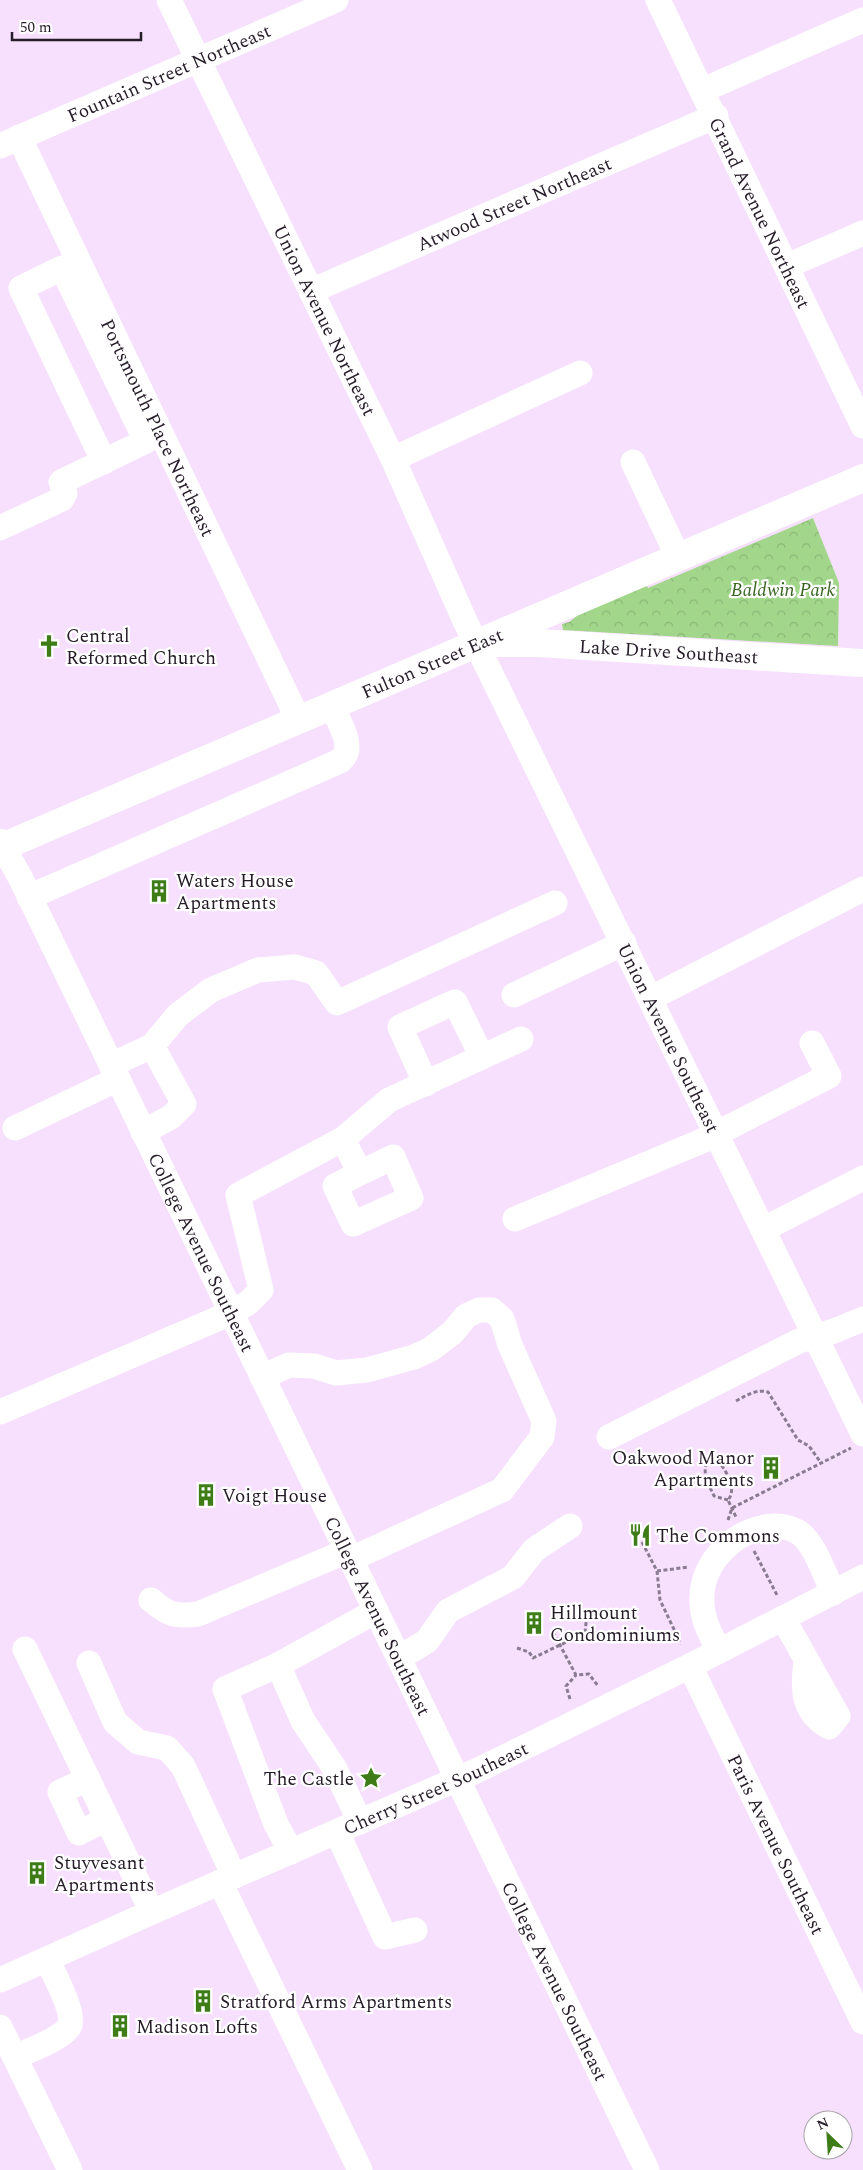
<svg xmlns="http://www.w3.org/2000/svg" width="863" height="2170" font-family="Spectral,serif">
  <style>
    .park { fill: url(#park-crowns) }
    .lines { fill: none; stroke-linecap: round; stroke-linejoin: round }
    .path { stroke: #8a7b90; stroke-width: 3; stroke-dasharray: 4 2.5; stroke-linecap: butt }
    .minor { stroke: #fff; stroke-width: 25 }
    .major { stroke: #fff; stroke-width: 28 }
    .labels { text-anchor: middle; stroke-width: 4.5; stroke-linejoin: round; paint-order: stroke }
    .street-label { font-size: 19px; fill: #261c29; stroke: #fff }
    .park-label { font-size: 19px; font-style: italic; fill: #386521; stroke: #fff }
    .poi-label { font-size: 19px; fill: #261c29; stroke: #fff; text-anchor: start }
  </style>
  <defs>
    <pattern id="park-crowns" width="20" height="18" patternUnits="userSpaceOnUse" patternTransform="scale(1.25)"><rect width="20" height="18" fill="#a2d68b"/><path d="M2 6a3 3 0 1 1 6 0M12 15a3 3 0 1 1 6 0" fill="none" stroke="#8bb778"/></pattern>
  </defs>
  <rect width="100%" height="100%" fill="#f6e0fe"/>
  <path class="park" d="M813,518L839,583L838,646L563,630L562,624L569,622L590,606L645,583L648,588Z"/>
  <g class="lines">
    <g class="path">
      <path d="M736,1401C747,1395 756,1389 768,1392L798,1440L809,1446L821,1463"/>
      <path d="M728,1500L714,1496C709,1485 703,1477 706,1465L712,1462L720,1463C727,1473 737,1489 728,1500L736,1517"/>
      <path d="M728,1520L732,1508L851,1448"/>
      <path d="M642,1542L657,1571L660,1600L681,1644"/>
      <path d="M754,1551L777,1595"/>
      <path d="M657,1571L689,1567"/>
      <path d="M553,1632L576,1675L589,1674L598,1686"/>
      <path d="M517,1648L529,1652L533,1658L585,1633L587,1613"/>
      <path d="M570,1699L566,1686L576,1675"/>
    </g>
    <g class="minor">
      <path id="s1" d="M169,0L393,459L465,621L863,1434"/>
      <path id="s2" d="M658,0L863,426"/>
      <path d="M703,90L863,20"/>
      <path id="s3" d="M19,137L298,719"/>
      <path id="s4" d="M0,146L336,0"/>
      <path d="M787,266L863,233"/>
      <path id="s5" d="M311,291L716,116"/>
      <path d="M393,459L580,373"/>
      <path d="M633,462L678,557"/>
      <path d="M0,528L62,499L65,493L61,482L146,441L62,268L21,288L104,462"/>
      <path id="s6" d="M0,841L21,879L647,2170"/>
      <path d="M29,897L340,761C357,748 338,720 331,705"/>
      <path d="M514,995L624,943"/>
      <path d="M651,998L863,889"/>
      <path d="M482,1057L521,1039"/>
      <path d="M111,1065L152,1046L178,1015L211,990L258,970L295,967L316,973L337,1003L555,903"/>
      <path d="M15,1128L118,1079"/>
      <path d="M143,1132L171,1117L184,1104L152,1046"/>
      <path d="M343,1139L360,1173L335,1186L353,1224L411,1198L393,1157L360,1173"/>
      <path d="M515,1219L702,1141L829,1076L812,1043"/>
      <path d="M764,1229L863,1178"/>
      <path d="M262,1377L289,1365L314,1366L336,1373L367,1370L414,1357L431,1349L453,1332L466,1316L479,1310H492L502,1319L510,1345L544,1421L542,1437L502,1490L351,1559"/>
      <path d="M0,1412L231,1313L248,1303L261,1290L238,1195L343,1139L389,1100L482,1057L455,1002L400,1027L426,1084"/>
      <path d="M609,1437L799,1341L834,1331L863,1319"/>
      <path d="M151,1600C169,1615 175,1617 198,1614L347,1551"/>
      <path d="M783,1618L838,1716L829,1727C803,1712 802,1690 806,1662"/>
      <path d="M25,1649L152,1912"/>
      <path d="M719,1651C711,1635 702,1620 702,1601C700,1562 737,1527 774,1526C785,1526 797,1529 805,1538C818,1553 825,1575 833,1593"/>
      <path d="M399,1658L427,1641L448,1611L513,1577L534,1550L570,1526"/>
      <path d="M89,1663L115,1722L138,1742L167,1748L183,1766L234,1876"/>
      <path d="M278,1665L225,1689L276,1824L291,1852"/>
      <path id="s7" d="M690,1666L863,2022"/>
      <path d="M88,1779L60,1792L79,1833L106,1819"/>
      <path d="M360,1822L335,1769L303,1721L278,1665L376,1611"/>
      <path d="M337,1832L385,1937L415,1930"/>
      <path d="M220,1882L360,2170"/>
      <path id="s8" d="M0,1980L152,1912L476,1771L690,1666L863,1577"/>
      <path d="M0,2027L70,2170"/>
      <path d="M15,2057C28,2051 61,2039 69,2027C77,2015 53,1973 47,1959"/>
    </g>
    <g class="major">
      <path id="s9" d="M488,643H538L863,663"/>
      <path id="s10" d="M0,848L863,478"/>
    </g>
  </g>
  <defs>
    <symbol id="church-bare" viewBox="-9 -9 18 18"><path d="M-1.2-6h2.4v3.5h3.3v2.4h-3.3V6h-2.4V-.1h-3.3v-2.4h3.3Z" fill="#3e7c18" stroke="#fff" stroke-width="2.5" paint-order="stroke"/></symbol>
    <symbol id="building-bare" viewBox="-9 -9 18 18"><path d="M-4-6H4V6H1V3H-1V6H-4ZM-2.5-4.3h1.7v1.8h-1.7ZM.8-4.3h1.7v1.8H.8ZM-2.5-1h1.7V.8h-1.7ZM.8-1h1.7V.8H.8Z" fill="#3e7c18" stroke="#fff" stroke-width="2.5" paint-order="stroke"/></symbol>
    <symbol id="restaurant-bare" viewBox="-9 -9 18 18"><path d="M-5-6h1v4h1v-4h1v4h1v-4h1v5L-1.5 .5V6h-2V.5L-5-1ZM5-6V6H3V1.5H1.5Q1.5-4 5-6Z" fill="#3e7c18" stroke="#fff" stroke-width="2.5" paint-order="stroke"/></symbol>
    <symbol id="sight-bare" viewBox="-9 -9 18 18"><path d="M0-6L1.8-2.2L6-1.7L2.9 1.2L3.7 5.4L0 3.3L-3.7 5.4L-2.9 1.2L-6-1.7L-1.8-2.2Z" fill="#3e7c18" stroke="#fff" stroke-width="2.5" paint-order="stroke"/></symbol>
  </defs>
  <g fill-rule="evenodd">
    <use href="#church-bare" x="33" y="630" width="32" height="32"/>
    <use href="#building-bare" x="143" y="875" width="32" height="32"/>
    <use href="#building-bare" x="755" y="1452" width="32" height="32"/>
    <use href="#building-bare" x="190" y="1479" width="32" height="32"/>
    <use href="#restaurant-bare" x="624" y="1519" width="32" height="32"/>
    <use href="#building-bare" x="518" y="1607" width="32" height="32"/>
    <use href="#sight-bare" x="355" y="1762" width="32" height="32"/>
    <use href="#building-bare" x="21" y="1857" width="32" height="32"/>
    <use href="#building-bare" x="187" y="1985" width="32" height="32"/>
    <use href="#building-bare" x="104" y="2010" width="32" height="32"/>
  </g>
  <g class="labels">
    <g class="street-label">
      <text dy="7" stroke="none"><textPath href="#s4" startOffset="184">Fountain Street Northeast</textPath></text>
      <text dy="7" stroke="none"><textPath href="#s5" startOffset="221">Atwood Street Northeast</textPath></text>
      <text dy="7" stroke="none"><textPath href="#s2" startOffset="236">Grand Avenue Northeast</textPath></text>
      <text dy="7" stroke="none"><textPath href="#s1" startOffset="356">Union Avenue Northeast</textPath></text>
      <text dy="7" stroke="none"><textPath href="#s3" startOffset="322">Portsmouth Place Northeast</textPath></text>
      <text dy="7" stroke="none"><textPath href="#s9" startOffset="181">Lake Drive Southeast</textPath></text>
      <text dy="7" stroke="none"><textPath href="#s10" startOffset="470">Fulton Street East</textPath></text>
      <text dy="7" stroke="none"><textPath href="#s1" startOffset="1152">Union Avenue Southeast</textPath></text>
      <text dy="7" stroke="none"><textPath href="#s6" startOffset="458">College Avenue Southeast</textPath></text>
      <text dy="7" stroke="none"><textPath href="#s6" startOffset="862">College Avenue Southeast</textPath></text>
      <text dy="7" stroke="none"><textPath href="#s8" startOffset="476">Cherry Street Southeast</textPath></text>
      <text dy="7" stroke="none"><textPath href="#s7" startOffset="198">Paris Avenue Southeast</textPath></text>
      <text dy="7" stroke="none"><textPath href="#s6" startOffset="1268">College Avenue Southeast</textPath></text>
    </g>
    <g class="park-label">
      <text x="783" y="596">Baldwin Park</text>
    </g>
    <g class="poi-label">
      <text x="66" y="642">Central<tspan x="66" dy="22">Reformed Church</tspan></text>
      <text x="176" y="887">Waters House<tspan x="176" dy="22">Apartments</tspan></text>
      <text x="754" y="1464" text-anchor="end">Oakwood Manor<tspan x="754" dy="22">Apartments</tspan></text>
      <text x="222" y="1502">Voigt House</text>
      <text x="656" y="1542">The Commons</text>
      <text x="550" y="1619">Hillmount<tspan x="550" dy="22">Condominiums</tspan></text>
      <text x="354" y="1785" text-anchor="end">The Castle</text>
      <text x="54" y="1869">Stuyvesant<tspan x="54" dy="22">Apartments</tspan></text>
      <text x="220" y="2008">Stratford Arms Apartments</text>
      <text x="136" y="2033">Madison Lofts</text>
    </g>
  </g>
  <g transform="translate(828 2135) rotate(335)"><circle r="24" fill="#ffffff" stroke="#a8a4a9"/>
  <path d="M0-4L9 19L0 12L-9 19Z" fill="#3e7c18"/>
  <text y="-8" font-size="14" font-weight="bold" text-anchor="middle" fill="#261c29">N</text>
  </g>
  <path d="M12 32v8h129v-8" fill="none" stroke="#261c29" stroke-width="2.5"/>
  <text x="20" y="32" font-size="15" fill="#261c29" stroke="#ffffff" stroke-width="4" paint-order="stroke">50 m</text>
</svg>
